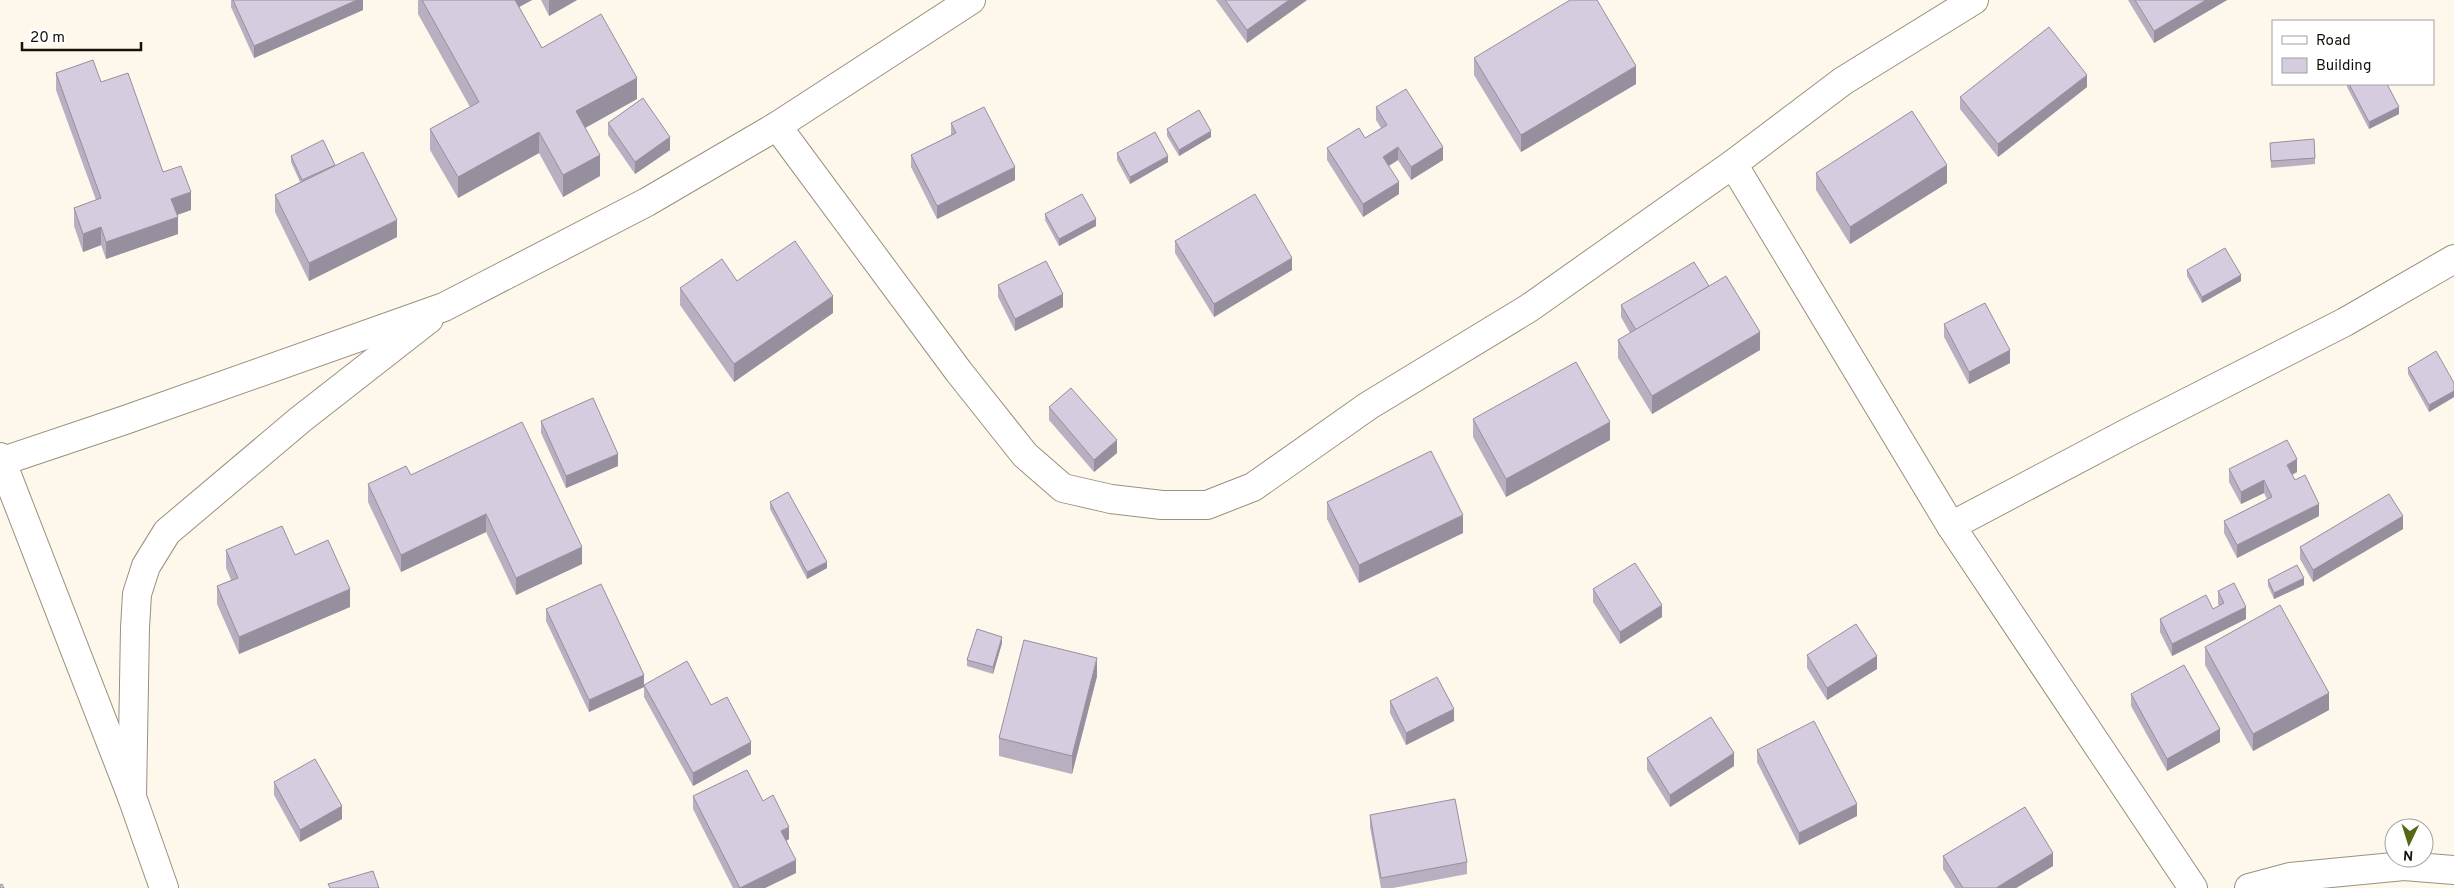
<svg xmlns="http://www.w3.org/2000/svg" width="2454" height="888" font-family="Overpass,sans-serif">
  <style>
    .lines { fill: none; stroke-linecap: round; stroke-linejoin: round }
    .minor-casing { stroke: #9b907e; stroke-width: 30 }
    .minor { stroke: #fff; stroke-width: 28 }
    .wall { fill: #b8afc1 }
    .shaded-wall { fill: #968f9d }
    .building { fill: #d6cce0; stroke: #968f9d }
  </style>
  <rect width="100%" height="100%" fill="#fef7eb"/>
  <g class="lines">
    <defs>
      <g id="minor">
        <path d="M777,126L959,372L1025,455L1063,488L1111,499L1162,505H1207L1253,487L1368,406L1529,308L1733,164L1843,81L1974,0"/>
        <path d="M1733,164L1951,526L2193,888"/>
        <path d="M0,457L132,797L164,888"/>
        <path d="M0,462L125,420L444,307L647,202L777,126L971,0"/>
        <path d="M1951,526L2127,433L2345,322L2454,259"/>
        <path d="M132,797L135,628L137,594L146,566L167,532L301,419L429,319"/>
        <path d="M2249,888L2290,877L2404,866L2454,870"/>
      </g>
    </defs>
    <use href="#minor" class="minor-casing"/>
    <use href="#minor" class="minor"/>
  </g>
  <g class="wall">
    <path d="M231,0H363V10L254,58L231,7Z"/>
    <path d="M418,0H532L519,7L542,48L637,99L585,128L600,176L563,197L539,153L458,198L430,150V129L470,107L418,14Z"/>
    <path d="M541,0H577L549,16Z"/>
    <path d="M1216,0H1307L1247,43Z"/>
    <path d="M2128,0H2227L2154,43Z"/>
    <path d="M1474,58L1636,84L1521,152L1474,75Z"/>
    <path d="M56,73L101,82L163,172L191,210L177,215L178,234L106,259L101,245L83,252L74,226V208L96,200L56,90Z"/>
    <path d="M2347,84H2387L2399,114L2369,129L2347,87Z"/>
    <path d="M2087,87L1998,157L1960,109V97Z"/>
    <path d="M1376,107L1443,160L1411,180L1398,160L1389,166L1399,194L1363,217L1327,160V148L1365,138L1381,128L1376,120Z"/>
    <path d="M608,123L670,150L635,174L608,135Z"/>
    <path d="M951,123L1015,180L937,219L911,167V155L951,135Z"/>
    <path d="M1167,129L1211,137L1179,156L1167,136Z"/>
    <path d="M2270,143L2315,158V164L2271,168Z"/>
    <path d="M1117,153L1168,162L1130,184L1117,160Z"/>
    <path d="M291,156L335,165L397,237L309,281L275,212V195L300,182L291,162Z"/>
    <path d="M1816,173L1947,183L1850,244L1816,190Z"/>
    <path d="M1045,214L1096,226L1059,246L1045,220Z"/>
    <path d="M1175,241L1292,270L1214,317L1175,253Z"/>
    <path d="M2187,270L2241,281L2202,303L2187,276Z"/>
    <path d="M737,281L833,313L734,382L680,305V288Z"/>
    <path d="M998,285L1063,307L1015,331L998,297Z"/>
    <path d="M1709,286L1760,350L1652,414L1618,358V340L1630,333L1621,317V305Z"/>
    <path d="M1944,324L2010,363L1969,384L1944,337Z"/>
    <path d="M2408,368L2454,383V397L2429,412L2408,374Z"/>
    <path d="M1049,407L1117,453L1094,472L1049,420Z"/>
    <path d="M1473,419L1610,440L1506,497L1473,437Z"/>
    <path d="M541,421L618,466L566,488L541,433Z"/>
    <path d="M2229,469L2297,472L2292,475L2319,516L2237,558L2224,533V521L2267,499L2264,493L2241,504L2229,482Z"/>
    <path d="M411,475L582,564L516,595L486,532L401,572L368,502V484Z"/>
    <path d="M770,502L827,568L807,579L770,509Z"/>
    <path d="M1327,502L1463,533L1359,583L1327,519Z"/>
    <path d="M2403,529L2313,582L2300,559V547Z"/>
    <path d="M226,550L295,555L350,607L239,654L217,604V586L231,580L226,568Z"/>
    <path d="M2268,580L2304,585L2274,599L2268,586Z"/>
    <path d="M1593,589L1662,617L1620,644L1593,602Z"/>
    <path d="M2218,591L2246,619L2172,656L2160,632V619L2213,609L2219,606L2218,603Z"/>
    <path d="M546,609L644,687L589,712L546,621Z"/>
    <path d="M1002,643L993,674L967,666V660Z"/>
    <path d="M2205,647L2329,710L2253,751L2205,665Z"/>
    <path d="M1807,655L1877,669L1827,700L1807,668Z"/>
    <path d="M1097,676L1072,774L999,756V738Z"/>
    <path d="M644,685L711,705L751,754L693,786L644,697Z"/>
    <path d="M2131,694L2220,742L2167,771L2131,706Z"/>
    <path d="M1390,701L1454,721L1406,745L1390,713Z"/>
    <path d="M1757,750L1857,816L1799,845L1757,762Z"/>
    <path d="M1647,758L1734,766L1670,807L1647,770Z"/>
    <path d="M274,782L342,819L300,842L274,795Z"/>
    <path d="M693,796L763,801L789,839L786,841L796,873L765,888H733L693,809Z"/>
    <path d="M1370,815L1467,862V874L1393,888H1381L1370,827Z"/>
    <path d="M1943,856L2053,866L2016,888H1955L1943,869Z"/>
  </g>
  <g class="shaded-wall">
    <path d="M357,0H363V10L254,58V46Z"/>
    <path d="M510,0H532L510,12Z"/>
    <path d="M549,0H577L549,16Z"/>
    <path d="M1289,0H1307L1247,43V30Z"/>
    <path d="M2206,0H2227L2154,43V31Z"/>
    <path d="M1636,66V84L1521,152V135Z"/>
    <path d="M2087,75V87L1998,157V144Z"/>
    <path d="M637,78V99L576,133V111Z"/>
    <path d="M2399,107V114L2369,129V122Z"/>
    <path d="M1211,131V137L1179,156V150Z"/>
    <path d="M539,132V153L458,198V177Z"/>
    <path d="M670,137V150L635,174V162Z"/>
    <path d="M1398,147V160L1383,169V157Z"/>
    <path d="M1443,147V160L1411,180V167Z"/>
    <path d="M600,155V176L563,197V175Z"/>
    <path d="M1168,156V162L1130,184V177Z"/>
    <path d="M1947,165V183L1850,244V227Z"/>
    <path d="M1015,167V180L937,219V206Z"/>
    <path d="M1399,182V194L1363,217V204Z"/>
    <path d="M191,192V210L171,217V199Z"/>
    <path d="M178,217V234L106,259V242Z"/>
    <path d="M1096,219V226L1059,246V239Z"/>
    <path d="M397,220V237L309,281V263Z"/>
    <path d="M101,227V245L83,252V234Z"/>
    <path d="M1292,258V270L1214,317V304Z"/>
    <path d="M2241,275V281L2202,303V297Z"/>
    <path d="M1063,294V307L1015,331V319Z"/>
    <path d="M833,296V313L734,382V364Z"/>
    <path d="M1760,332V350L1652,414V396Z"/>
    <path d="M2010,350V363L1969,384V372Z"/>
    <path d="M2454,391V397L2429,412V405Z"/>
    <path d="M1610,422V440L1506,497V479Z"/>
    <path d="M1117,440V453L1094,472V460Z"/>
    <path d="M618,454V466L566,488V476Z"/>
    <path d="M2297,459V472L2287,477V465Z"/>
    <path d="M2264,480V493L2241,504V492Z"/>
    <path d="M2319,504V516L2237,558V545Z"/>
    <path d="M486,514V532L401,572V555Z"/>
    <path d="M1463,515V533L1359,583V565Z"/>
    <path d="M2403,516V529L2313,582V570Z"/>
    <path d="M582,547V564L516,595V578Z"/>
    <path d="M827,562V568L807,579V572Z"/>
    <path d="M2304,578V585L2274,599V593Z"/>
    <path d="M350,589V607L239,654V637Z"/>
    <path d="M1662,605V617L1620,644V632Z"/>
    <path d="M2246,607V619L2172,656V644Z"/>
    <path d="M1002,637V643L993,674V667Z"/>
    <path d="M1877,656V669L1827,700V688Z"/>
    <path d="M1097,658V676L1072,774V756Z"/>
    <path d="M644,675V687L589,712V700Z"/>
    <path d="M2329,693V710L2253,751V734Z"/>
    <path d="M1454,709V721L1406,745V733Z"/>
    <path d="M2220,729V742L2167,771V759Z"/>
    <path d="M751,742V754L693,786V773Z"/>
    <path d="M1734,753V766L1670,807V795Z"/>
    <path d="M1857,804V816L1799,845V833Z"/>
    <path d="M342,806V819L300,842V830Z"/>
    <path d="M789,827V839L781,844V831Z"/>
    <path d="M2053,853V866L2016,888H1996Z"/>
    <path d="M796,860V873L765,888H740Z"/>
  </g>
  <g class="building">
    <path d="M233,0H357L254,46Z"/>
    <path d="M422,0H515L542,48L601,14L637,78L576,111L600,155L563,175L539,132L458,177L430,129L479,102Z"/>
    <path d="M1225,0H1289L1247,30Z"/>
    <path d="M1570,0H1597L1636,66L1521,135L1474,58Z"/>
    <path d="M2135,0H2206L2154,31Z"/>
    <path d="M2049,27L2087,75L1998,144L1960,97Z"/>
    <path d="M93,60L101,82L128,73L163,172L181,166L191,192L171,199L178,217L106,242L101,227L83,234L74,208L101,198L56,73Z"/>
    <path d="M2349,84H2387L2399,107L2369,122Z"/>
    <path d="M1406,89L1443,147L1411,167L1398,147L1383,157L1399,182L1363,204L1327,148L1359,128L1365,138L1387,125L1376,107Z"/>
    <path d="M643,98L670,137L635,162L608,123Z"/>
    <path d="M984,107L1015,167L937,206L911,155L956,133L951,123Z"/>
    <path d="M1199,110L1211,131L1179,150L1167,129Z"/>
    <path d="M1912,111L1947,165L1850,227L1816,173Z"/>
    <path d="M1155,132L1168,156L1130,177L1117,153Z"/>
    <path d="M2314,139L2315,158L2271,161L2270,143Z"/>
    <path d="M323,140L335,165L302,180L291,156Z"/>
    <path d="M363,152L397,220L309,263L275,195Z"/>
    <path d="M1082,194L1096,219L1059,239L1045,214Z"/>
    <path d="M1255,194L1292,258L1214,304L1175,241Z"/>
    <path d="M795,241L833,296L734,364L680,288L722,259L737,281Z"/>
    <path d="M2225,248L2241,275L2202,297L2187,270Z"/>
    <path d="M1046,261L1063,294L1015,319L998,285Z"/>
    <path d="M1694,262L1709,286L1636,330L1621,305Z"/>
    <path d="M1726,276L1760,332L1652,396L1618,340Z"/>
    <path d="M1985,303L2010,350L1969,372L1944,324Z"/>
    <path d="M2436,351L2454,383V391L2429,405L2408,368Z"/>
    <path d="M1576,362L1610,422L1506,479L1473,419Z"/>
    <path d="M1071,388L1117,440L1094,460L1049,407Z"/>
    <path d="M593,398L618,454L566,476L541,421Z"/>
    <path d="M522,422L582,547L516,578L486,514L401,555L368,484L406,466L411,475Z"/>
    <path d="M2287,440L2297,459L2287,465L2295,480L2305,475L2319,504L2237,545L2224,521L2272,497L2264,480L2241,492L2229,469Z"/>
    <path d="M1431,451L1463,515L1359,565L1327,502Z"/>
    <path d="M788,492L827,562L807,572L770,502Z"/>
    <path d="M2389,494L2403,516L2313,570L2300,547Z"/>
    <path d="M282,526L295,555L328,540L350,589L239,637L217,586L238,578L226,550Z"/>
    <path d="M1635,563L1662,605L1620,632L1593,589Z"/>
    <path d="M2297,565L2304,578L2274,593L2268,580Z"/>
    <path d="M2234,583L2246,607L2172,644L2160,619L2206,595L2213,609L2224,603L2218,591Z"/>
    <path d="M601,584L644,675L589,700L546,609Z"/>
    <path d="M2280,605L2329,693L2253,734L2205,647Z"/>
    <path d="M1856,624L1877,656L1827,688L1807,655Z"/>
    <path d="M977,629L1002,637L993,667L967,660Z"/>
    <path d="M1024,640L1097,658L1072,756L999,738Z"/>
    <path d="M687,661L711,705L727,697L751,742L693,773L644,685Z"/>
    <path d="M2184,665L2220,729L2167,759L2131,694Z"/>
    <path d="M1437,677L1454,709L1406,733L1390,701Z"/>
    <path d="M1711,717L1734,753L1670,795L1647,758Z"/>
    <path d="M1814,721L1857,804L1799,833L1757,750Z"/>
    <path d="M315,759L342,806L300,830L274,782Z"/>
    <path d="M747,770L763,801L773,795L789,827L781,831L796,860L740,888L693,796Z"/>
    <path d="M1455,799L1467,862L1381,878L1370,815Z"/>
    <path d="M2025,807L2053,853L1996,888H1963L1943,856Z"/>
    <path d="M373,871L379,888H330L328,884Z"/>
    <path d="M2,884L4,888H0V885Z"/>
  </g>
  <rect x="2272" y="20" width="162" height="65" fill="#ffffff" stroke="#a2a09d"/>
  <rect x="2282" y="36" width="25" height="8" fill="#ffffff" stroke="#a2a09d"/>
  <text x="2316" y="45" font-size="15" fill="#16120b">Road</text>
  <rect x="2282" y="58" width="25" height="15" fill="#d6cce0" stroke="#a2a09d"/>
  <text x="2316" y="70" font-size="15" fill="#16120b">Building</text>
  <g transform="translate(2409 843) rotate(184)"><circle r="24" fill="#ffffff" stroke="#a2a09d"/>
  <path d="M0-4L9 19L0 12L-9 19Z" fill="#546815"/>
  <text y="-8" font-size="14" font-weight="bold" text-anchor="middle" fill="#16120b">N</text>
  </g>
  <path d="M22 42v8h119v-8" fill="none" stroke="#16120b" stroke-width="2.5"/>
  <text x="30" y="42" font-size="15" fill="#16120b" stroke="#ffffff" stroke-width="4" paint-order="stroke">20 m</text>
</svg>
